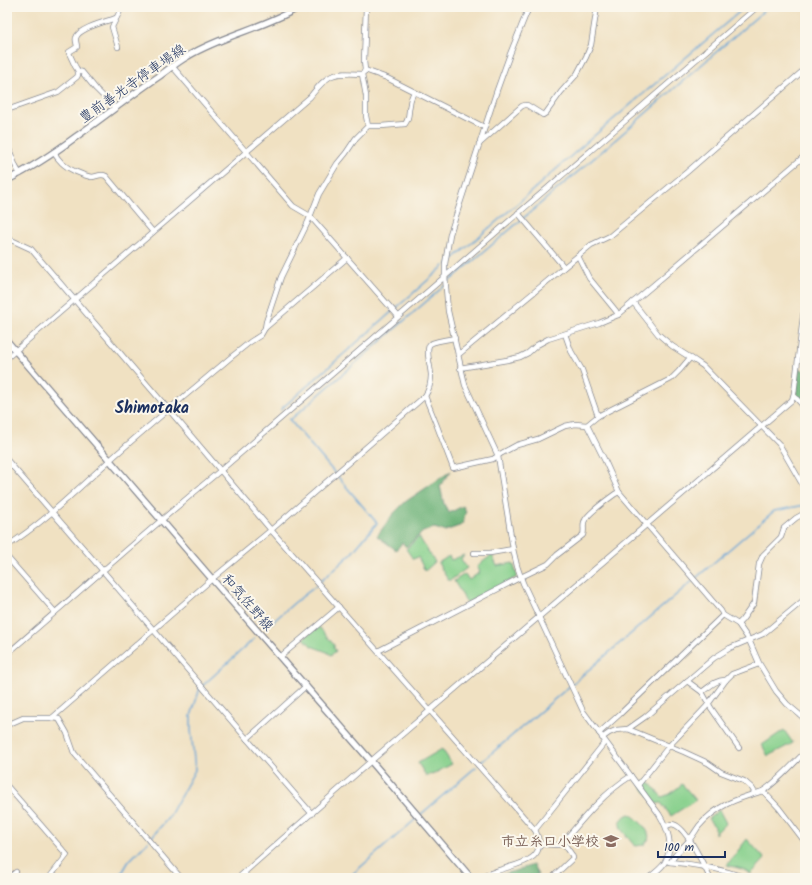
<svg xmlns="http://www.w3.org/2000/svg" width="812" height="885" font-family="Kalam,'Klee One',sans-serif">
  <style>
    .green { fill: #87d08c; stroke: #518075 }
    .forest { fill: #6db278; stroke: #44706b }
    .lines { fill: none; stroke-linecap: round; stroke-linejoin: round }
    .stream { stroke: #64a4d7; stroke-width: 1.5 }
    .minor-casing { stroke: #868890; stroke-width: 6 }
    .major-casing { stroke: #868890; stroke-width: 8 }
    .minor { stroke: #fff; stroke-width: 4.5 }
    .major { stroke: #fff; stroke-width: 5.5 }
    .labels { text-anchor: middle; stroke-width: 4; stroke-linejoin: round; paint-order: stroke }
    .street-label { font-size: 14px; fill: #1b2f5e; stroke: #fbf7ec }
    .education-label { font-size: 14px; font-weight: bold; fill: #785e54; stroke: #fbf7ec; text-anchor: end }
    .quarter-label { font-size: 16px; font-weight: bold; fill: #1b2f5e; stroke: #fbf7ec }
  </style>
  <rect width="100%" height="100%" fill="#fbf7ec"/>
  <filter id="ink" filterUnits="userSpaceOnUse"><feTurbulence type="fractalNoise" baseFrequency=".025" numOctaves="2"/><feDisplacementMap in="SourceGraphic" scale="8" xChannelSelector="R" yChannelSelector="G"/><feConvolveMatrix kernelMatrix="1 2 1 2 8 2 1 2 1" color-interpolation-filters="sRGB"/></filter>
  <filter id="wash" filterUnits="userSpaceOnUse"><feTurbulence type="fractalNoise" baseFrequency=".012" numOctaves="4" result="noise"/><feDisplacementMap in="SourceGraphic" scale="16" xChannelSelector="R" yChannelSelector="G"/><feGaussianBlur stdDeviation="0.9" result="paint"/><feColorMatrix in="noise" values="0 0 0 0 0 0 0 0 0 0 0 0 0 0 0 0 0 1.4 0 .05"/><feComposite in="paint" operator="in"/></filter>
  <g filter="url(#wash)">
    <rect width="100%" height="100%" fill="#f0e1c2"/>
    <g class="green">
      <path d="M419,537L435,562L425,571L418,557L413,559L406,549Z"/>
      <path d="M464,555L461,559L467,568L451,580H448L438,563L449,556L451,560Z"/>
      <path d="M492,555L497,566L513,563L517,575V577L467,603L454,581L465,574L469,580L480,572L477,566Z"/>
      <path d="M318,626L334,645V648L336,651L331,655L327,652L311,646L304,638Z"/>
      <path d="M784,730L793,743L768,756L762,745Z"/>
      <path d="M442,749L452,764L437,772L426,776L418,763Z"/>
      <path d="M647,780L662,797L670,794L682,784L696,800L671,816L661,803L656,804L641,786Z"/>
      <path d="M719,810L726,823L715,834V827L708,819Z"/>
      <path d="M629,814C635,816 646,827 648,833C649,836 649,838 648,840L644,845L636,846L633,844L621,829L620,825V822L625,816Z"/>
      <path d="M747,839L765,859L751,874L742,869L727,865Z"/>
    </g>
    <g class="forest">
      <path d="M799,368L805,371V403L796,394Z"/>
      <path d="M451,471L440,486L444,504L449,513L463,506L466,511L462,525L445,531L434,528L423,532L406,547L402,543L396,550L377,536L393,514L405,502Z"/>
      <path d="M533,865L538,874C533,877 529,880 523,877V878H492Z"/>
    </g>
    <g class="lines">
      <g class="stream">
        <path d="M447,264L517,204L588,141L745,7"/>
        <path d="M447,283L600,153L768,7"/>
        <path d="M281,410V409L444,266"/>
        <path d="M289,419L377,523L351,554L321,581"/>
        <path d="M290,420L444,286"/>
        <path d="M266,628L294,603L316,586"/>
        <path d="M479,764L774,511L805,505"/>
        <path d="M420,815L476,767"/>
        <path d="M150,839L169,817L195,770L191,730V716L200,688L255,638"/>
        <path d="M119,878L129,861L148,842"/>
        <path d="M348,878L417,818"/>
      </g>
    </g>
  </g>
  <g filter="url(#ink)">
    <g class="lines">
      <defs>
        <g id="minor">
          <path d="M518,7L527,12"/>
          <path d="M529,7L510,54L497,90L450,234L445,264V276L448,311L465,385L498,456L513,549L517,566L523,583L583,711L659,814C668,829 674,845 665,862C662,868 654,873 649,878"/>
          <path d="M118,47L112,27L122,7"/>
          <path d="M172,66L293,206L310,216L398,316"/>
          <path d="M365,70L387,78L484,127"/>
          <path d="M78,71L82,72L96,89L115,108"/>
          <path d="M364,72L365,70L364,61L366,7"/>
          <path d="M362,74L366,96V116L368,126"/>
          <path d="M7,110L58,92L77,77L78,75V71L75,66L69,53V52L77,47C77,44 75,40 76,38C78,28 108,21 116,18"/>
          <path d="M7,144L16,167L20,174"/>
          <path d="M479,144L522,106L525,105H527L543,115L546,113L561,92L577,74L586,57L591,45L597,7"/>
          <path d="M54,153C56,156 59,160 62,163C68,169 82,175 91,177C97,177 100,173 106,176L153,232"/>
          <path d="M518,213L564,267"/>
          <path d="M7,238L31,249L169,410L271,530L535,830C554,868 501,863 482,878"/>
          <path d="M578,256L589,278L616,311L618,315"/>
          <path d="M633,302L658,334L672,346L694,360L703,366L779,444L805,489"/>
          <path d="M265,328L266,322L281,277L308,222L319,194L337,164L346,153L356,138L368,126H381L405,124C410,118 408,112 410,104C410,100 412,96 414,92"/>
          <path d="M565,334L571,351L582,370L598,416"/>
          <path d="M458,355L591,245L610,236L687,172L805,69"/>
          <path d="M7,358L310,97C328,74 332,72 362,74"/>
          <path d="M460,368L507,360L520,357L528,353L537,345L548,339L599,323L618,315L670,271L801,159L805,156"/>
          <path d="M425,396L437,426L453,468L493,459L502,453L517,445L538,439L565,426L575,424L587,425L598,416L671,379L679,371L690,358"/>
          <path d="M794,397L797,399L805,408"/>
          <path d="M587,425L605,461L619,492L721,611L723,615L738,624L749,640L759,663L776,691L787,704L805,719"/>
          <path d="M7,460L103,571L247,739L312,814"/>
          <path d="M7,546C45,522 76,490 110,460C149,425 190,392 230,358L250,342L261,335L265,328L347,258"/>
          <path d="M474,553H490L513,549"/>
          <path d="M7,557L55,612"/>
          <path d="M738,624L742,620L754,603L759,564L763,555L781,537L784,528L796,518L805,513"/>
          <path d="M378,651L521,577L548,564L557,555L583,535C585,530 582,524 585,520C589,513 608,499 615,494L619,492"/>
          <path d="M7,654C78,593 148,530 221,470L757,7"/>
          <path d="M280,657L339,607"/>
          <path d="M687,681L702,692L711,708L739,748"/>
          <path d="M702,692C709,687 717,679 726,680"/>
          <path d="M52,718L212,579L271,530L425,396C429,390 431,383 431,375C431,369 425,349 430,344C435,341 449,339 455,338"/>
          <path d="M7,725L23,718H52L59,719L67,733L74,753L181,878"/>
          <path d="M628,729L645,717L714,658L730,648L763,634L805,599"/>
          <path d="M599,733L620,714L723,615"/>
          <path d="M602,738L609,733L616,730L628,729L684,752L708,763L721,772L744,781L752,788L755,793"/>
          <path d="M247,739L306,686"/>
          <path d="M638,785L669,746L706,707L726,680L732,674L759,664"/>
          <path d="M7,786L67,855L49,878"/>
          <path d="M763,791L779,808L805,842"/>
          <path d="M666,826C668,826 670,824 672,824C686,825 704,866 710,878"/>
          <path d="M535,830L605,742"/>
          <path d="M540,844L559,845L565,843"/>
          <path d="M669,862C695,864 722,869 747,878"/>
          <path d="M671,862C675,853 684,847 690,839C694,834 696,830 699,826C718,804 737,799 763,791C779,780 792,765 805,752"/>
          <path d="M244,873L248,878"/>
          <path d="M9,878L16,872"/>
          <path d="M238,878L371,761L792,400L794,393L803,317L805,307"/>
          <path d="M553,878L555,875L573,858L572,855L565,845L566,839C585,816 605,792 631,776"/>
        </g>
        <g id="major">
          <path d="M7,180C32,168 54,153 77,136C104,117 130,96 158,77C168,70 177,62 188,56C223,35 264,28 299,7"/>
          <path d="M7,341L212,579L371,761L471,878"/>
        </g>
      </defs>
      <use href="#minor" class="minor-casing"/>
      <use href="#major" class="major-casing"/>
      <use href="#minor" class="minor"/>
      <use href="#major" class="major"/>
    </g>
  </g>
  <defs>
    <symbol id="school-bare" viewBox="-9 -9 18 18"><path d="M0-5L7-2L0 1L-7-2ZM-4 1L0 2.5L4 1V4Q0 6-4 4Z" fill="#8d6e63" stroke="#fbf7ec" stroke-width="2.5" paint-order="stroke"/></symbol>
  </defs>
  <g fill-rule="evenodd">
    <use href="#school-bare" x="600" y="830" width="22" height="22"/>
  </g>
  <g class="labels">
    <g class="street-label">
      <text transform="translate(132 83) rotate(-35)" y="5">豊前善光寺停車場線</text>
      <text transform="translate(248 602) rotate(49)" y="5">和気佐野線</text>
    </g>
    <g class="education-label">
      <text x="599" y="846">市立糸口小学校</text>
    </g>
    <g class="quarter-label">
      <text x="152" y="413">Shimotaka</text>
    </g>
  </g>
  <rect width="812" height="885" fill="none" stroke="#fbf7ec" stroke-width="24"/>
  <path d="M658 851v6h67v-6" fill="none" stroke="#1b2f5e" stroke-width="2"/>
  <text x="664" y="851" font-size="12" fill="#1b2f5e" stroke="#fbf7ec" stroke-width="3" paint-order="stroke">100 m</text>
</svg>
